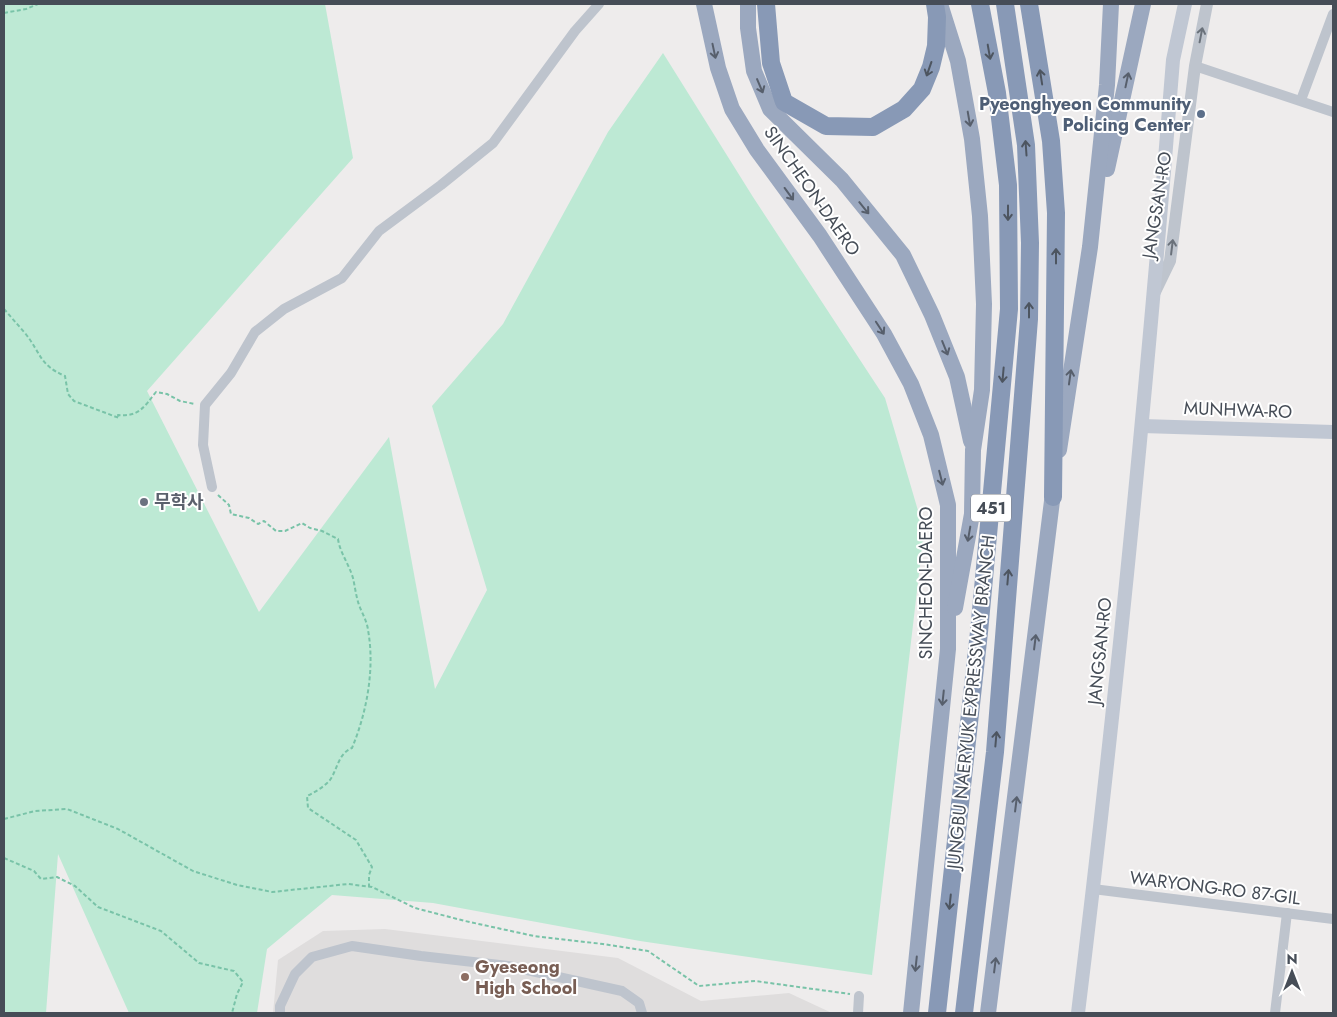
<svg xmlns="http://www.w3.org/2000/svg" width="1337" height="1017" font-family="Jost,'Noto Sans KR',sans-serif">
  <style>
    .education { fill: #dfdddd }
    .green { fill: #bde9d4 }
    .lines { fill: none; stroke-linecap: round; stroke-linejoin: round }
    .path { stroke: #79c3a8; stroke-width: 2; stroke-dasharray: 4 2.5; stroke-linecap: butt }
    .minor { stroke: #bec4cd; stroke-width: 10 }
    .tertiary { stroke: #bec4cd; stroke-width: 12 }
    .secondary { stroke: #c0c7d3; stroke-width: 14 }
    .trunk { stroke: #9ba8bf; stroke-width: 16 }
    .motorway { stroke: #8899b6; stroke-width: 18 }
    .oneway { stroke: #6a717a }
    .oneway2 { stroke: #575f6c }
    .oneway3 { stroke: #4d5560 }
    .service-dot { fill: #5c6f8a; stroke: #fff; stroke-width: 2 }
    .worship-dot { fill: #6b7280; stroke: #fff; stroke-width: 2 }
    .education-dot { fill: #8d6e63; stroke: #fff; stroke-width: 2 }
    .labels { text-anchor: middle; stroke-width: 4; stroke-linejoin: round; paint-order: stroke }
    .shield { fill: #fff; stroke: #7e8289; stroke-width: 1 }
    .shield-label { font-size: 16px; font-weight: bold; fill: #464d57 }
    .service-label { font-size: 18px; font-weight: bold; fill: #4e5e75; stroke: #fff; text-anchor: end }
    .street-label { font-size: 18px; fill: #464d57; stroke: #fff }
    .worship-label { font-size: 18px; font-weight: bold; fill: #5b616d; stroke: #fff; text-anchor: start }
    .education-label { font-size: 18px; font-weight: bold; fill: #785e54; stroke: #fff; text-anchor: start }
  </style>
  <rect width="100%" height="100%" fill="#eeecec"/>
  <path class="education" d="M385,929L618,958L701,1001L789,993L832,1013H273L278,960L323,931Z"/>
  <path class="green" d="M4,4H325L353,158L147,391L259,612L389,437L435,689L487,590L432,406L503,324L608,132L663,53L753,197L885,398L924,531L872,975L640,941L433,903L332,895L267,949L257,1013H129L58,854L46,1013H4Z"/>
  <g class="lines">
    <g class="path">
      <path d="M4,13L26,9L38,4"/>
      <path d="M4,309C11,317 18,325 25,333C41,353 39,365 65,376L68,394L74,401L119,418L118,415C139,417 144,407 156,392L167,394L180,401L195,404"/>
      <path d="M218,495L229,505L231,514L249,518L258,524L264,521L276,531H285L302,523L310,528L322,531L338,539C340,553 349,564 353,578C355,587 356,596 359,605C362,613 367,621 368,630C375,668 367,712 352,748C338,754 338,768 330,780C324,787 315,792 307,796L308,808L356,840L372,867L369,875V887"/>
      <path d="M4,819L35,811L67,809L118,829L193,871L237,885L272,892L348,884L372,887L415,908L465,921L534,936L603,944L648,951L699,986L755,981L850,994"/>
      <path d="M4,858L34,871L41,879L57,877L75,886L98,907L161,931L199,963L234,971L243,982L237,994L232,1013"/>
    </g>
    <g class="minor">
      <path d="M1195,66L1333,112"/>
      <path d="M1301,100L1333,14"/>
      <path d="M212,487L203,445L205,405L231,373L255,332L284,309L342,278L379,231L441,185L493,143L575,31L599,4"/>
      <path d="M1093,889L1333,919"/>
      <path d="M280,1013V1006L295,974L312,957L352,946L421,956L508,966L622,991L639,1003L642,1013"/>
      <path d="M858,1013L859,996"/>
      <path d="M1275,1013L1287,913"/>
    </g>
    <path class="tertiary" d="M1155,292L1170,261L1195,66L1207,4"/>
    <g class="secondary">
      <path d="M1142,426L1333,432"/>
      <path d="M1078,1013C1117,696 1148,378 1173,60L1185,4"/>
    </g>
    <g class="trunk">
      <path d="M704,4L718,68L732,109L757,150L820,236L884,334L911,384L931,435L948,505V649L911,1013"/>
      <path d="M748,4V28L754,71L770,109L842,180L903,255L932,315L957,377L971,441"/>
      <path d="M940,4L958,61L972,139L980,216L984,304L982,390L973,450L972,514L955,608"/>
      <path d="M1107,169L1143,4"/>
      <path d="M1059,450L1090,247L1107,85L1111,4"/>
      <path d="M988,1013L1054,485"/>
    </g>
    <g class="motorway">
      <path d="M766,4L771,63L784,102L826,126L873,127L904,109L922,89L931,67L936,46L937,17L935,4"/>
      <path d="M1029,4L1051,141L1056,213L1053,497"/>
      <path d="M937,1013L979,632L1009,309L1008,185L997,93L980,4"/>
      <path d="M964,1013L995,752L1029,319L1030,243L1026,145L1005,4"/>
    </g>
  </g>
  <defs><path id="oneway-shaft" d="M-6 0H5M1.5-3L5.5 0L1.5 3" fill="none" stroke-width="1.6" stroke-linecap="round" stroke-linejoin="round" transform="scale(1.25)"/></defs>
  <g class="oneway">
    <use href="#oneway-shaft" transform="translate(1201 35) rotate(-79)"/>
    <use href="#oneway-shaft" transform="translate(1172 247) rotate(-83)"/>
  </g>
  <g class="oneway2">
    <use href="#oneway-shaft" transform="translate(714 51) rotate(78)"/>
    <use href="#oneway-shaft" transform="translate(1127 80) rotate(-78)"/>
    <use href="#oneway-shaft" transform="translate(760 86) rotate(67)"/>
    <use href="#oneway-shaft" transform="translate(969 119) rotate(80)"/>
    <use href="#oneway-shaft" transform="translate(789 194) rotate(54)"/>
    <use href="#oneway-shaft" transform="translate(864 208) rotate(51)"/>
    <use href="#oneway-shaft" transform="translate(880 328) rotate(57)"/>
    <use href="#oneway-shaft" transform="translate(945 348) rotate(68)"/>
    <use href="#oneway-shaft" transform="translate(1070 377) rotate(-82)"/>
    <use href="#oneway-shaft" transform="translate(941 478) rotate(76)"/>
    <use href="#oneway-shaft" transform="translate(969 534) rotate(100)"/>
    <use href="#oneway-shaft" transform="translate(1035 642) rotate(-83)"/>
    <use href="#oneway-shaft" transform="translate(943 698) rotate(96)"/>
    <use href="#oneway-shaft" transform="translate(1016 804) rotate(-83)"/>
    <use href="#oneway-shaft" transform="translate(916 964) rotate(96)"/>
    <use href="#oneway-shaft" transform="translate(995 965) rotate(-83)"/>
  </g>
  <g class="oneway3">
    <use href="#oneway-shaft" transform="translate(989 52) rotate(80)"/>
    <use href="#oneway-shaft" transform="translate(929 69) rotate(109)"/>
    <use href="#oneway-shaft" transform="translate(1041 77) rotate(-99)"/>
    <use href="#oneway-shaft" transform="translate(1026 148) rotate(-94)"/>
    <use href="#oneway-shaft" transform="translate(1008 213) rotate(90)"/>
    <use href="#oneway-shaft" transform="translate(1056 256) rotate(-90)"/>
    <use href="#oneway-shaft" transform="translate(1029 310) rotate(-90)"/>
    <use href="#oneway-shaft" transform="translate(1003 375) rotate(95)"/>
    <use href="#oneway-shaft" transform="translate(1008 577) rotate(-85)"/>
    <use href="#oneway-shaft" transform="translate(996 739) rotate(-85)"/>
    <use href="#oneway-shaft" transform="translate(950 902) rotate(96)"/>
  </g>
  <circle class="service-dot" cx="1201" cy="114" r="5"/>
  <circle class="worship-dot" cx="144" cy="502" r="5"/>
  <circle class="education-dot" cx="465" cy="977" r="5"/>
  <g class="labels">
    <rect class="shield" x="971" y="494.5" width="40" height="27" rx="4"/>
    <g class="shield-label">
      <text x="991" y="514">451</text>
    </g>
    <g class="service-label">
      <text x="1191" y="110">Pyeonghyeon Community<tspan x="1191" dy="21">Policing Center</tspan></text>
    </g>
    <g class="street-label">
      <text transform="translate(812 191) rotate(55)" y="6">SINCHEON-DAERO</text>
      <text transform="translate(1157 205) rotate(-81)" y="6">JANGSAN-RO</text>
      <text transform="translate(1238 410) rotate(2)" y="6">MUNHWA-RO</text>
      <text transform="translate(926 583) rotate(-90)" y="6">SINCHEON-DAERO</text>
      <text transform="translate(1100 651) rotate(-84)" y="6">JANGSAN-RO</text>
      <text transform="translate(971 702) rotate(-84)" y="6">JUNGBU NAERYUK EXPRESSWAY BRANCH</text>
      <text transform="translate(1215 888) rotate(7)" y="6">WARYONG-RO 87-GIL</text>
    </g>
    <g class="worship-label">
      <text x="154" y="508">무학사</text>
    </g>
    <g class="education-label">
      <text x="475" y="973">Gyeseong<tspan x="475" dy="21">High School</tspan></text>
    </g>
  </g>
  <rect width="1337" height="1017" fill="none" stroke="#464d57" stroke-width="10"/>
  <g transform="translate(1292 972)" stroke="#ffffff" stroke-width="4" paint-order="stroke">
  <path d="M0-4L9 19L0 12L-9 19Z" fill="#464d57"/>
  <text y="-8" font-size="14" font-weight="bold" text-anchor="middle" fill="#464d57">N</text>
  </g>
</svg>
